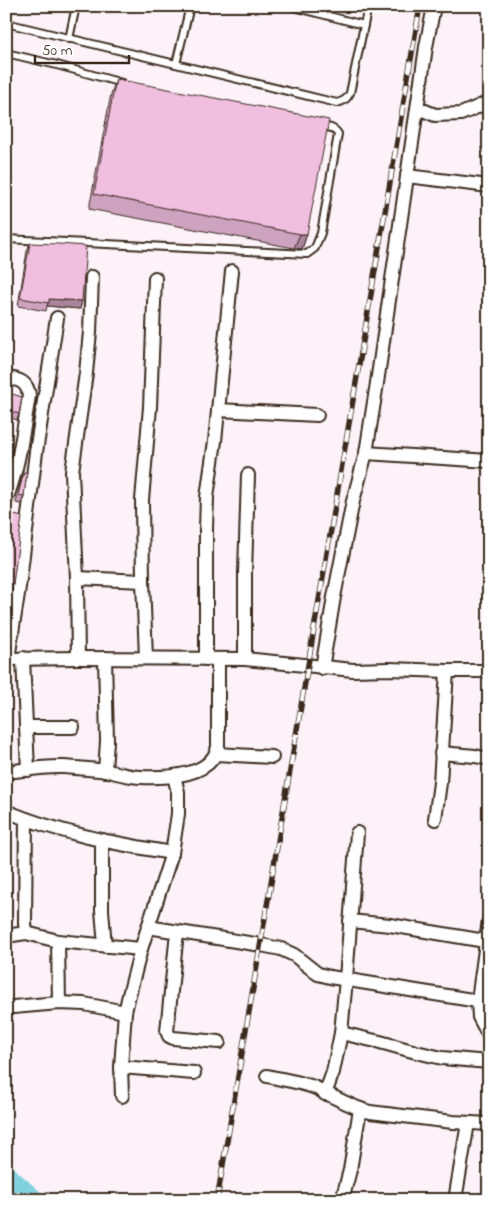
<svg xmlns="http://www.w3.org/2000/svg" width="495" height="1206" font-family="'Indie Flower',sans-serif">
  <style>
    .lines { fill: none; stroke-linecap: round; stroke-linejoin: round }
    .river { stroke: #82d1df; stroke-width: 22 }
    .lane-casing { stroke: #3b2a1e; stroke-width: 10 }
    .street-casing { stroke: #3b2a1e; stroke-width: 16 }
    .lane { stroke: #fff; stroke-width: 6 }
    .street { stroke: #fff; stroke-width: 12 }
    .rail-casing { stroke: #3b2a1e; stroke-width: 5.5 }
    .rail { stroke: #fff; stroke-width: 4; stroke-dasharray: 11; stroke-linecap: butt }
    .wall { fill: #cea3bf; stroke: #3b2a1e }
    .shaded-wall { fill: #a8859b; stroke: #3b2a1e }
    .building { fill: #f0bede; stroke: #3b2a1e }
  </style>
  <rect width="100%" height="100%" fill="#fcf2f8"/>
  <filter id="ink" filterUnits="userSpaceOnUse"><feTurbulence type="fractalNoise" baseFrequency=".02" numOctaves="2"/><feDisplacementMap in="SourceGraphic" scale="10" xChannelSelector="R" yChannelSelector="G"/><feConvolveMatrix kernelMatrix="1 2 1 2 8 2 1 2 1" color-interpolation-filters="sRGB"/></filter>
  <g filter="url(#ink)">
    <g class="lines">
      <path class="river" d="M6,1176L33,1200"/>
      <defs>
        <g id="lane">
          <path d="M290,6L364,25"/>
          <path d="M6,23L337,103C344,101 347,99 350,93L368,6"/>
          <path d="M69,39L76,6"/>
          <path d="M6,53L57,65L122,83"/>
          <path d="M176,64L190,6"/>
          <path d="M6,239L307,254L315,248L321,233L338,134C334,127 327,127 320,126"/>
        </g>
        <g id="street">
          <path d="M418,108L435,115L461,114L489,102"/>
          <path d="M407,176L489,186"/>
          <path d="M6,378C19,379 28,382 29,396C23,431 19,467 6,500"/>
          <path d="M218,410L317,415"/>
          <path d="M366,453L489,461"/>
          <path d="M77,578L143,581"/>
          <path d="M23,658L28,770"/>
          <path d="M78,658L77,578L72,472L86,373L90,332L92,277"/>
          <path d="M146,658L143,581L142,500L150,407L155,278"/>
          <path d="M6,659L78,658L245,659L353,670L389,669L447,671H489"/>
          <path d="M8,659L19,587L36,452L57,318"/>
          <path d="M206,659V529L207,497L215,441L232,271"/>
          <path d="M245,659V573L248,475"/>
          <path d="M322,668L334,597L353,501L366,453L377,383L389,300L426,47L434,6"/>
          <path d="M26,727H73"/>
          <path d="M441,753L475,756L489,759"/>
          <path d="M216,754L272,757"/>
          <path d="M105,771L107,741L105,658"/>
          <path d="M6,772C25,770 45,766 64,767C78,768 93,769 107,771C118,773 130,777 141,777C166,778 211,777 218,747V659"/>
          <path d="M6,811C58,833 117,844 172,853"/>
          <path d="M26,819L25,923L26,933"/>
          <path d="M435,819L440,783L447,671"/>
          <path d="M102,840V910L105,946"/>
          <path d="M489,920L478,1001L479,1017L489,1036"/>
          <path d="M350,921L390,925L485,941"/>
          <path d="M148,927L261,945L281,949L294,955L318,974L330,977L478,1001"/>
          <path d="M177,932L167,1031L169,1036L173,1038L219,1042"/>
          <path d="M6,936L26,933L58,941L141,949"/>
          <path d="M58,941L59,1003"/>
          <path d="M13,1007L59,1003L84,1004L125,1012"/>
          <path d="M341,1033L380,1042L416,1052L442,1058L489,1062"/>
          <path d="M121,1067L194,1073"/>
          <path d="M267,1076C281,1079 305,1083 316,1088C334,1097 351,1107 370,1112L453,1122L489,1124"/>
          <path d="M325,1094L333,1072L341,1033L346,979L357,833"/>
          <path d="M122,1096L121,1067L125,1012L129,995L141,949L172,853L178,814V792L174,776"/>
          <path d="M342,1200L350,1170L360,1109"/>
          <path d="M455,1200L468,1123"/>
        </g>
      </defs>
      <use href="#lane" class="lane-casing"/>
      <use href="#street" class="street-casing"/>
      <use href="#lane" class="lane"/>
      <use href="#street" class="street"/>
      <defs>
        <path id="rail" d="M217,1200L420,6"/>
      </defs>
      <use href="#rail" class="rail-casing"/>
      <use href="#rail" class="rail"/>
    </g>
    <g class="wall">
      <path d="M116,79L307,234L302,249L294,248L89,209L111,94Z"/>
      <path d="M30,243L82,301L80,309L47,306L46,311L18,306L27,251Z"/>
      <path d="M6,392L19,414L17,420L6,416Z"/>
      <path d="M24,472V496L21,504L16,503L21,480Z"/>
      <path d="M11,514L9,613L6,620V530Z"/>
    </g>
    <g class="shaded-wall">
      <path d="M300,234H307L302,249L294,248Z"/>
      <path d="M49,299L82,301L80,309L47,306Z"/>
    </g>
    <g class="building">
      <path d="M116,79L329,120L307,234H300L94,194Z"/>
      <path d="M30,243L59,244L86,246L82,301L49,299V303L20,298Z"/>
      <path d="M6,392L22,397L19,414L6,409Z"/>
      <path d="M24,472H27L24,496L18,495Z"/>
      <path d="M11,514L22,517L9,613L6,612V537Z"/>
    </g>
  </g>
  <rect width="495" height="1206" fill="none" stroke="#fff" stroke-width="25"/>
  <rect x="12" y="12" width="470" height="1181" fill="none" stroke="#3b2a1e" stroke-width="2" filter="url(#ink)"/>
  <path d="M35 55v8h94v-8" fill="none" stroke="#3b2a1e" stroke-width="2.5"/>
  <text x="42" y="55" font-size="15" fill="#3b2a1e" stroke="#ffffff" stroke-width="4" paint-order="stroke">50 m</text>
</svg>
